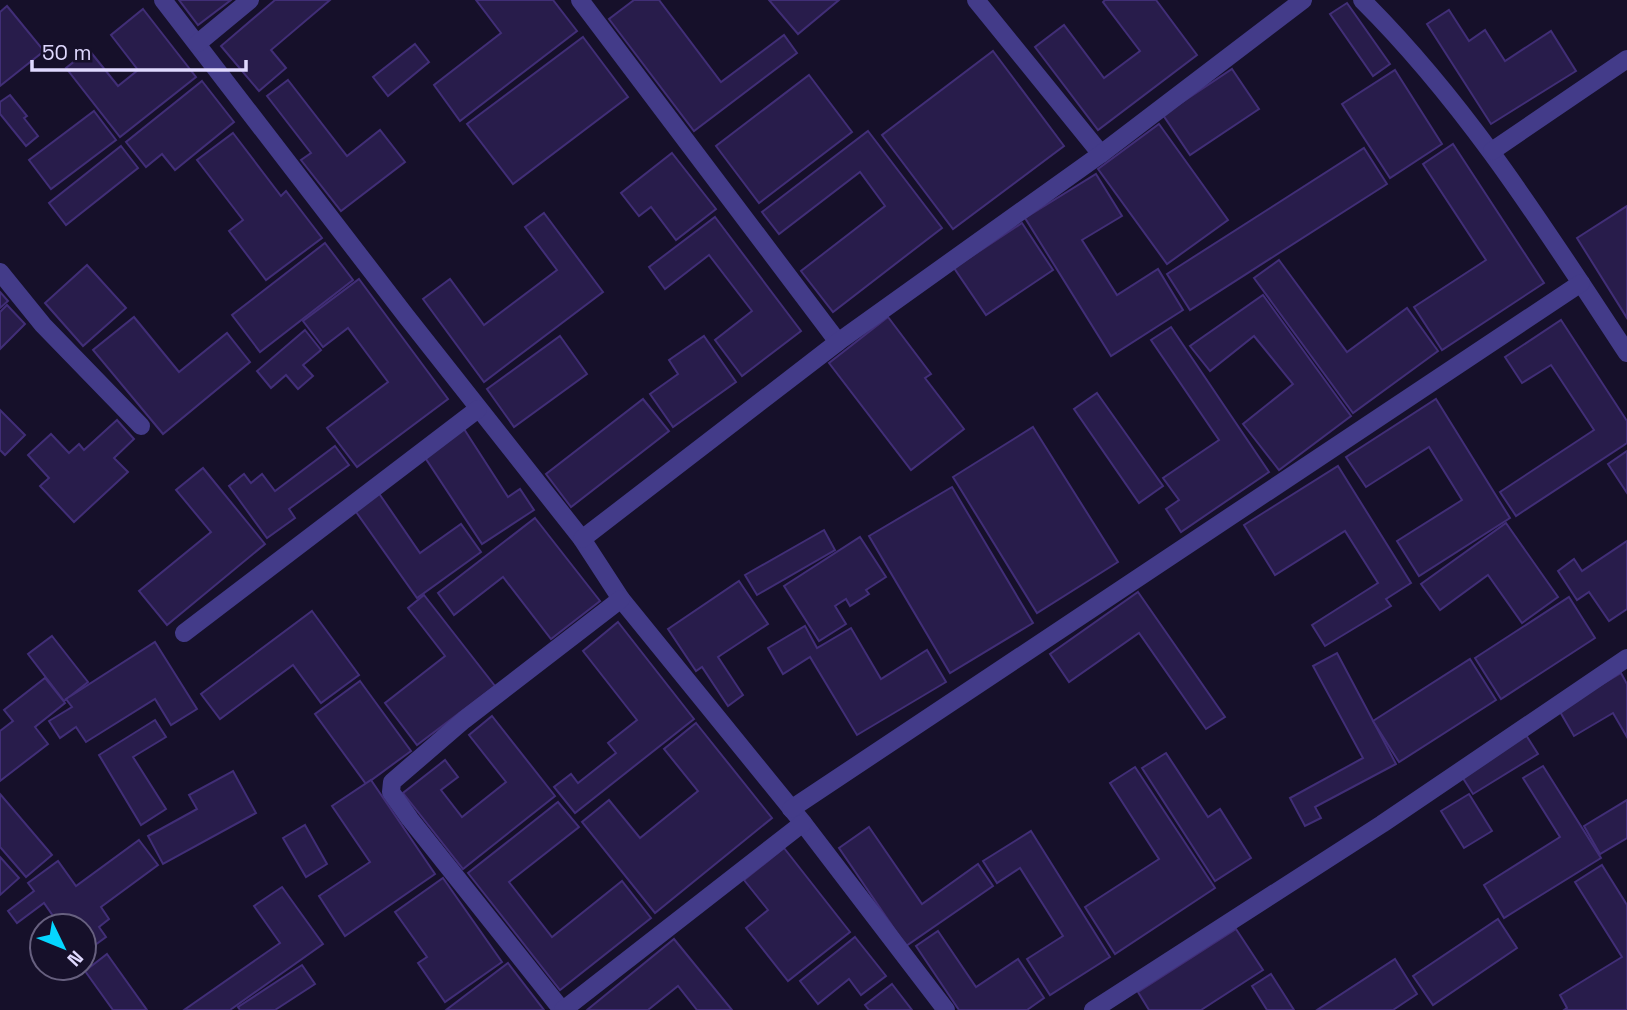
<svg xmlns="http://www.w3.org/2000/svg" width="1627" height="1010" font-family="'Space Grotesk',sans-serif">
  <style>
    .building { fill: #281c4b; stroke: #412e77; stroke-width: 2 }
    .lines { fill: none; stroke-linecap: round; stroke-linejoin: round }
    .minor { stroke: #433b89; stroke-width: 18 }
  </style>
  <rect width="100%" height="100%" fill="#16102a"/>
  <g class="building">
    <path d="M179,0H231L198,25Z"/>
    <path d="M275,0H330L271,50L286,68L259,91L221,46Z"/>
    <path d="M476,0H553L577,31L460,121L434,85L501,33Z"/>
    <path d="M634,0H659L721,82L784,35L797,53L694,131L609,19Z"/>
    <path d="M769,0H839L798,34Z"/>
    <path d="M1105,0H1156L1197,55L1098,130L1035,47L1064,25L1104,78L1140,51L1103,2Z"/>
    <path d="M1347,3L1390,64L1373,76L1330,14Z"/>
    <path d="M7,6L44,51L0,86V12Z"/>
    <path d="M143,9L196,77L120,137L66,68L89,50L118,86L138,70L111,35Z"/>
    <path d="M1449,10L1469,41L1485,30L1505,61L1551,31L1576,71L1491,124L1427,24Z"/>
    <path d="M583,37L628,97L513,184L467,124Z"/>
    <path d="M415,44L429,62L388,96L373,77Z"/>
    <path d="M993,51L1064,146L953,229L882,135Z"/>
    <path d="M1232,69L1259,109L1190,155L1163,115Z"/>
    <path d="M1395,70L1442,144L1390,178L1342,104Z"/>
    <path d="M809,75L852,132L759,203L716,146Z"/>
    <path d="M288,80L347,156L380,130L405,162L341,211L301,160L311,153L267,96Z"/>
    <path d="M202,81L234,122L175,170L162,154L146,167L126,142Z"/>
    <path d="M10,95L27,116L24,118L38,136L26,146L0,114V102Z"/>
    <path d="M94,111L116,140L51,189L29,160Z"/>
    <path d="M1159,124L1228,220L1167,264L1098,169Z"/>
    <path d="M868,131L942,228L833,312L801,271L885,206L860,172L779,234L762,212Z"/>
    <path d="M233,133L281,196L286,191L322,238L266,280L229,231L243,220L197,160Z"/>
    <path d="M1453,144L1544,283L1442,350L1414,307L1486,260L1423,164Z"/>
    <path d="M121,146L138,168L66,225L49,203Z"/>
    <path d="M1364,148L1387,184L1190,310L1167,274Z"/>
    <path d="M672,153L716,209L676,240L651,207L639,216L621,193Z"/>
    <path d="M1096,174L1122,216L1082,240L1117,295L1158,269L1183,310L1111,356L1025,218Z"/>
    <path d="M1627,206V318L1577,238Z"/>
    <path d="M544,213L603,292L484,382L423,299L450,279L484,325L557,270L525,227Z"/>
    <path d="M715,217L801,331L742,376L715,340L752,311L709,255L665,289L649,267Z"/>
    <path d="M1022,223L1053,270L986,315L954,268Z"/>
    <path d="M325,243L353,280L260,352L232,315Z"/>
    <path d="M1279,260L1347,352L1407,308L1438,351L1353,413L1254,278Z"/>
    <path d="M87,265L126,308L83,346L45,303Z"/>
    <path d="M359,279L448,399L357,467L327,428L388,382L348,328L323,347L303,321Z"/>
    <path d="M0,292L8,301L0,308Z"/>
    <path d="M1263,295L1351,416L1279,470L1243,424L1293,384L1254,336L1210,371L1190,346Z"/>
    <path d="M7,305L25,324L0,349V312Z"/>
    <path d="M134,317L179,372L227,333L250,362L163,434L93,350Z"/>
    <path d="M888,317L931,374L925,378L964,429L911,470L829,363Z"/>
    <path d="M1561,320L1627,421V443L1516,516L1500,492L1594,430L1551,365L1522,383L1505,357Z"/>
    <path d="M1171,327L1269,472L1181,532L1166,509L1179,500L1163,478L1219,440L1151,340Z"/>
    <path d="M305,330L321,350L303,365L313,376L298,389L286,375L271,388L257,371Z"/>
    <path d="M560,336L587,374L514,427L487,389Z"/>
    <path d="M704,336L736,382L673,427L650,394L678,374L669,360Z"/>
    <path d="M1097,393L1163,486L1139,503L1074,409Z"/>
    <path d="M643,399L669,431L571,507L546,474Z"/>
    <path d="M1436,399L1510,518L1419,576L1397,541L1462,500L1429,447L1366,487L1346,457Z"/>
    <path d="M0,410L25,435L5,455L0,450Z"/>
    <path d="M117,420L134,439L114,458L128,472L74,522L40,486L49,478L28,455L51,434L69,453L79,444L84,450Z"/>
    <path d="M1033,427L1118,562L1037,613L953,477Z"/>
    <path d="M464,429L508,497L520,489L534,510L482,544L424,456Z"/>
    <path d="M335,446L349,465L289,509L295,518L267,538L229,486L244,474L251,483L262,474L275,491Z"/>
    <path d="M1627,451V493L1608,464Z"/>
    <path d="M1338,466L1411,583L1386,599L1391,606L1325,646L1312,625L1378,583L1345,531L1275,575L1244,525Z"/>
    <path d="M203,468L265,544L167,625L139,591L211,532L176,490Z"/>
    <path d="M952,487L1033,623L950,673L869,536Z"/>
    <path d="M378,492L420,553L461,524L481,552L417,598L354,509Z"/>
    <path d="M535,518L600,601L551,639L503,577L454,615L438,593Z"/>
    <path d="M1506,523L1558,597L1522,623L1488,575L1440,610L1421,584Z"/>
    <path d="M824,530L835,550L757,595L745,575Z"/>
    <path d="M860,537L886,577L866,590L869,594L850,606L846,599L835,606L846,624L819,641L784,586Z"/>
    <path d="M1627,541V609L1609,621L1589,592L1577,600L1558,571L1574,559L1582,571Z"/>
    <path d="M739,581L768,624L718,657L743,695L728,706L702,667L696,671L668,629Z"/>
    <path d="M1138,592L1225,717L1206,729L1139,633L1069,682L1050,654Z"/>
    <path d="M424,595L495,686L417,745L385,703L445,656L408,608Z"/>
    <path d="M1569,597L1595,638L1501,699L1475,658Z"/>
    <path d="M312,611L359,675L321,703L293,665L220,719L201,694Z"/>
    <path d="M618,622L694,719L575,813L554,787L571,774L578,783L616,753L608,743L637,720L583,651Z"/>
    <path d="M805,626L817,648L851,628L881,679L927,650L946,682L857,735L810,657L783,674L768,648Z"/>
    <path d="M52,636L88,682L64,701L28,654Z"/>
    <path d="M155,642L197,709L171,725L155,699L86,742L76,727L60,738L49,721L72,707L66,699Z"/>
    <path d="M1337,653L1396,764L1315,807L1321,818L1305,826L1290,798L1363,758L1313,666Z"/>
    <path d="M1470,659L1496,700L1399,762L1373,721Z"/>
    <path d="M1621,673L1627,684V737L1613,713L1574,736L1559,710Z"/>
    <path d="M45,678L65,703L35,727L48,744L0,781V731L13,721L4,710Z"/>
    <path d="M360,681L411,751L366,784L315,714Z"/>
    <path d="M492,716L555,796L463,869L403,793L445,760L458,777L441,790L462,817L506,782L469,735Z"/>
    <path d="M155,720L166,737L133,757L166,809L141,825L99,755Z"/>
    <path d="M696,723L772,818L655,913L582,822L609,800L640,838L698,791L664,749Z"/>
    <path d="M1526,735L1538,754L1473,794L1461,775Z"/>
    <path d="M1166,753L1208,817L1220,809L1251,858L1215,881L1142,768Z"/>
    <path d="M1543,766L1601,858L1504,918L1484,885L1560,837L1523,778Z"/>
    <path d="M1135,767L1215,888L1115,954L1085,907L1159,859L1110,783Z"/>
    <path d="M233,771L256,813L163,864L148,836L197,809L189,795Z"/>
    <path d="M371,780L435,874L345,936L319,896L370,862L332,806Z"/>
    <path d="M0,794L52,855L26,877L0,847Z"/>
    <path d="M1469,794L1492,831L1464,848L1441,811Z"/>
    <path d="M1627,800V838L1600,854L1584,826Z"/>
    <path d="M558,802L579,827L509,882L552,937L622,881L651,918L560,990L468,873Z"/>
    <path d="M305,825L327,864L306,877L283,838Z"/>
    <path d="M869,827L922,904L978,864L993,886L906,946L839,848Z"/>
    <path d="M1031,831L1110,957L1050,995L1027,959L1063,936L1020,868L997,883L983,861Z"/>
    <path d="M139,840L158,865L101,907L109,919L99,927L106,937L84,953V926H60L44,903L17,923L8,911L34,891L28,883L58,861L76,886Z"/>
    <path d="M784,848L850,932L788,981L746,928L768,910L744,880Z"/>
    <path d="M0,857L19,878L0,895Z"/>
    <path d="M1602,865L1627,905V1010H1564L1567,1008L1560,995L1622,957L1575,882Z"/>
    <path d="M443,878L502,962L445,1002L418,963L427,957L395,912Z"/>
    <path d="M282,887L323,944L230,1010H184L280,943L254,906Z"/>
    <path d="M1498,919L1517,948L1433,1005L1413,976Z"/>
    <path d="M1236,929L1263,970L1201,1010H1149L1138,992Z"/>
    <path d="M938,931L976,987L1018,959L1044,998L1027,1010H959L916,946Z"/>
    <path d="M855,937L886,976L861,995L849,979L818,1004L800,981Z"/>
    <path d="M674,939L732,1010H697L678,986L648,1010H587Z"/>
    <path d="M107,954L147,1010H113L85,971Z"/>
    <path d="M1395,959L1417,994L1393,1010H1317Z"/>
    <path d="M508,963L544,1010H446Z"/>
    <path d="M302,965L315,984L275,1010H240L238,1007Z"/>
    <path d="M1271,974L1294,1010H1267L1252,986Z"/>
    <path d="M892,984L912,1010H869L865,1005Z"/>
  </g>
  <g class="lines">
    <g class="minor">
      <path d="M163,0L406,316L582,539L621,599L803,823L946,1010"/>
      <path d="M580,0L838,342"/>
      <path d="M976,0L1101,154"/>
      <path d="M1362,0C1467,104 1546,230 1627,353"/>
      <path d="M198,43L250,0"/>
      <path d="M1492,151L1627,59"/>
      <path d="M0,272L43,325L141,426"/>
      <path d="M582,539L838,342L1101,154L1303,0"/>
      <path d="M184,633L478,409"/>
      <path d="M791,809L1581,283"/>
      <path d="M562,1010L410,819L391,792L392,782L464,720L621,599"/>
      <path d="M563,1010L803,823"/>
      <path d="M1093,1010L1382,824L1627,658"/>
    </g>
  </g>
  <g transform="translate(63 947) rotate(133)"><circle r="33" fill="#16102a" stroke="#67607f" stroke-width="2"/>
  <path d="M0-5L12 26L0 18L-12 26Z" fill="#05d6ff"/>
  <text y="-10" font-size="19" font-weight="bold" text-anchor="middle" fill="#e0d9ff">N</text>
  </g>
  <path d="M32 60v10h214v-10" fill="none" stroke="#e0d9ff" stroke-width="3.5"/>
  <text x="42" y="60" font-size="21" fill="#e0d9ff" stroke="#16102a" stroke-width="5" paint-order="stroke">50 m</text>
</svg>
